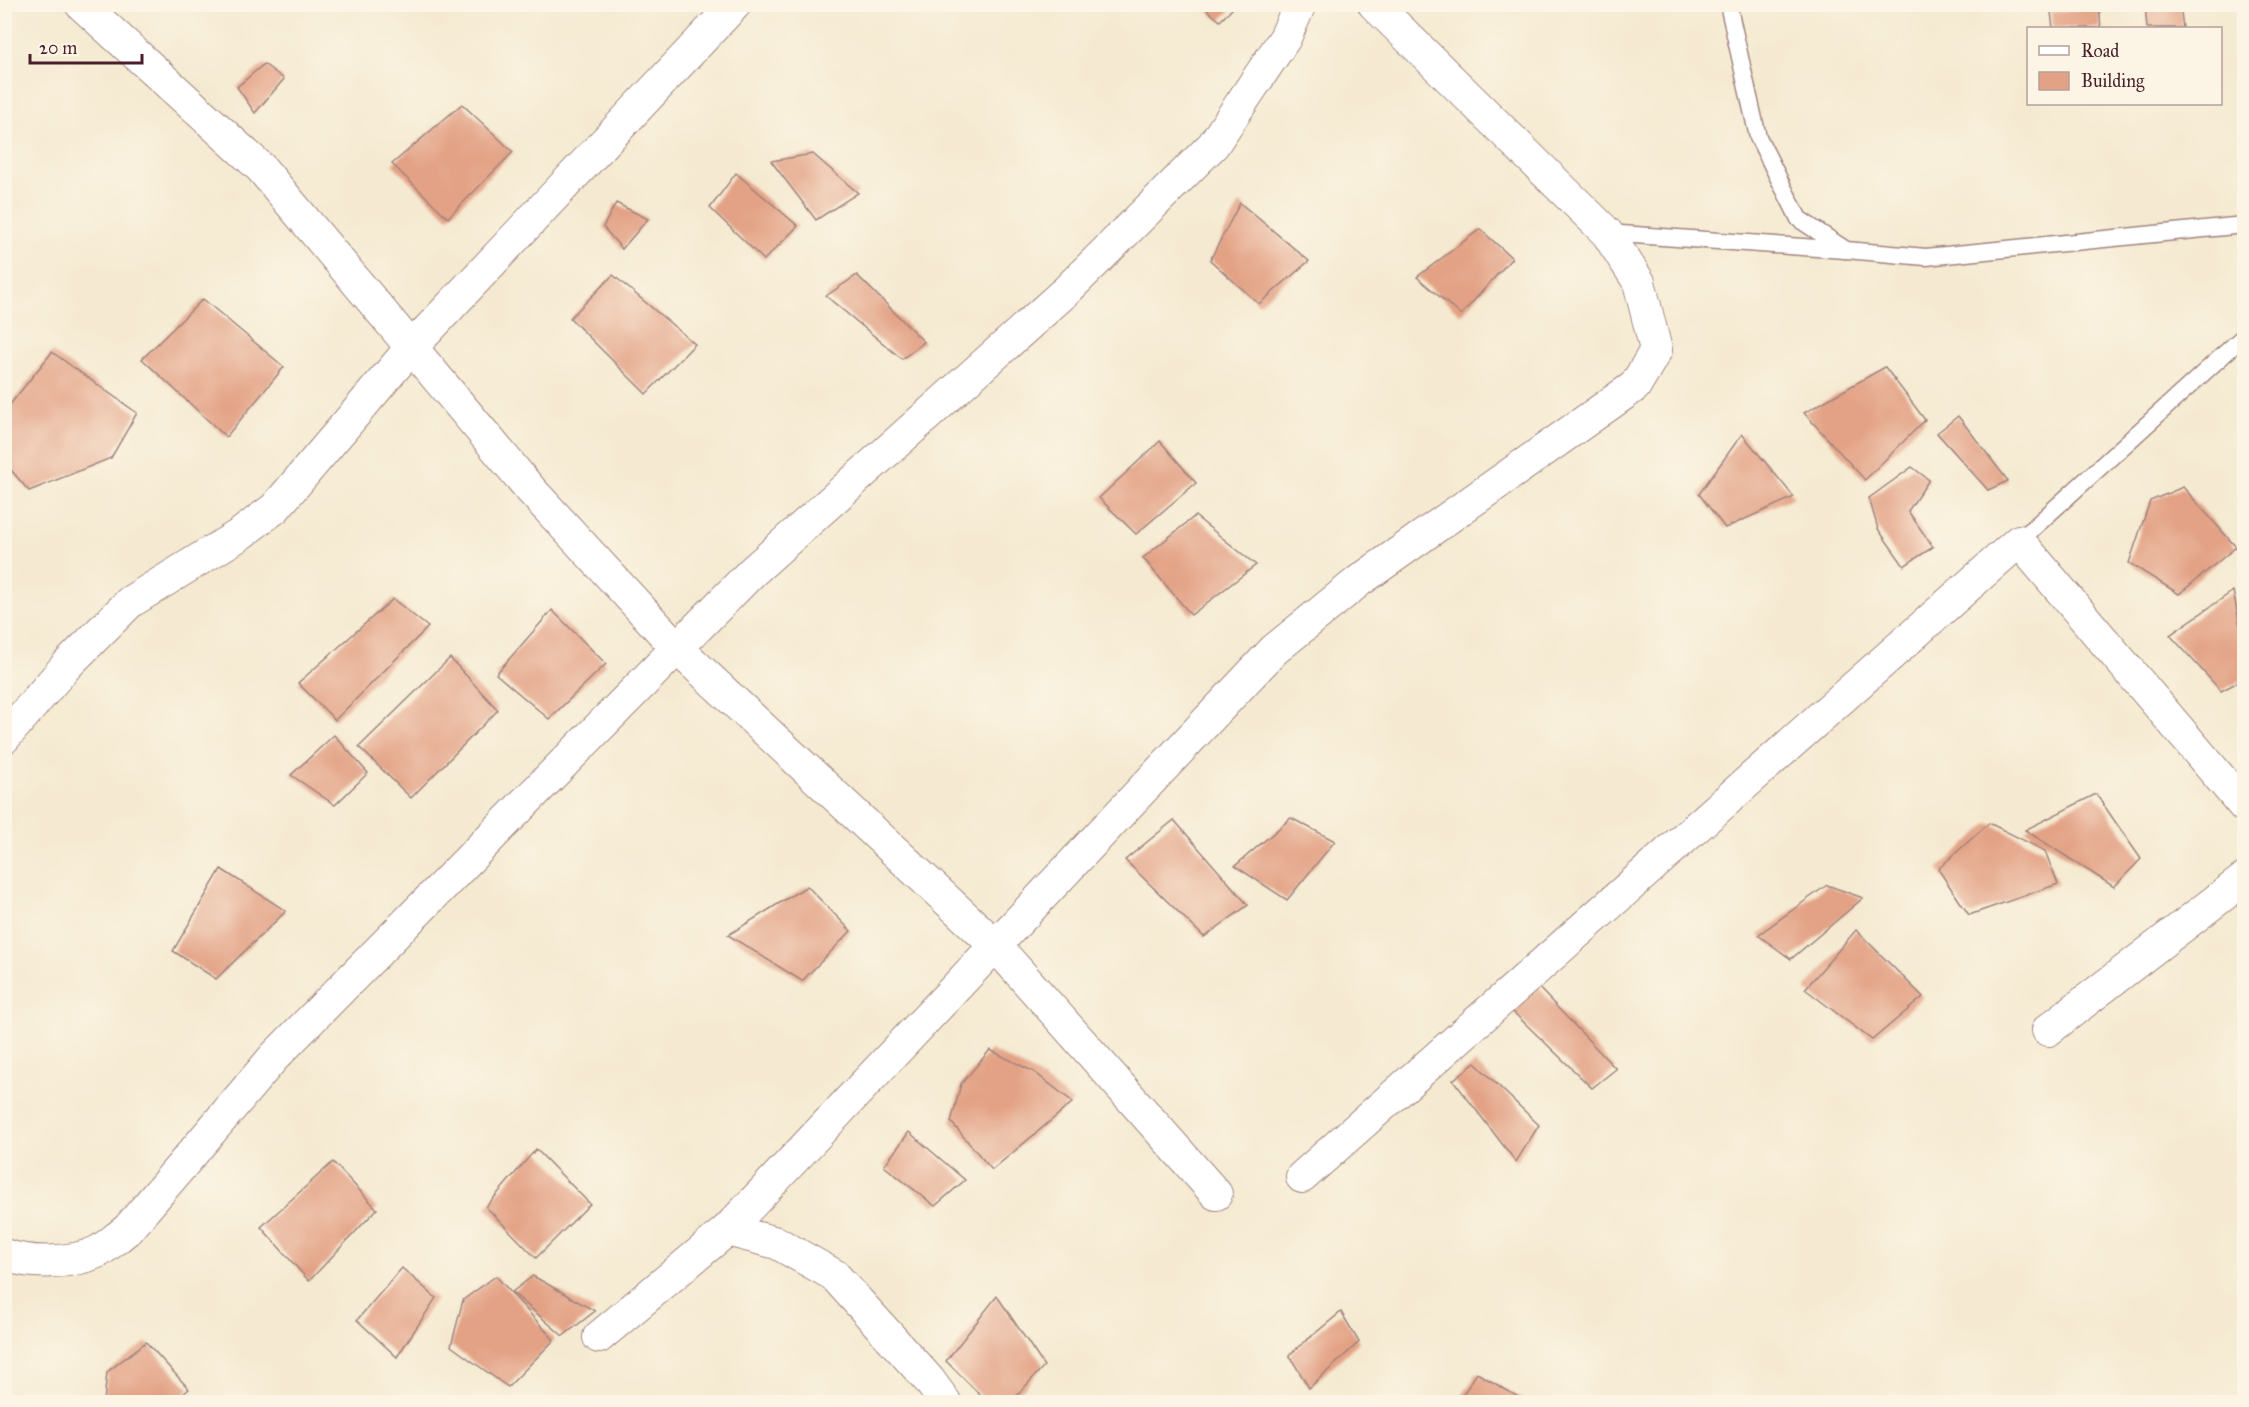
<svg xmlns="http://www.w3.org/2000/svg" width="2249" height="1407" font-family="'IM FELL Great Primer',serif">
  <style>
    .building { fill: #e3a285 }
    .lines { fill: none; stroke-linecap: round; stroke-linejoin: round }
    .service-casing { stroke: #a0847e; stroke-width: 19 }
    .minor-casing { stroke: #a0847e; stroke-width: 34 }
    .service { stroke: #fff; stroke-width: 16 }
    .minor { stroke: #fff; stroke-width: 32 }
  </style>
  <rect width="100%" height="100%" fill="#fcf5e5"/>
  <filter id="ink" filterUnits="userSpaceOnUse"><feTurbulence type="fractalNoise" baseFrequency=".0167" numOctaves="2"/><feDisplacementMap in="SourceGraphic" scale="12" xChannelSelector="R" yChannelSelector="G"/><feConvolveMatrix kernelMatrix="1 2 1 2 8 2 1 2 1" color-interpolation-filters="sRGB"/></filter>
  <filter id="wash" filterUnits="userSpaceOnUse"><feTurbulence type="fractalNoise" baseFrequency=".008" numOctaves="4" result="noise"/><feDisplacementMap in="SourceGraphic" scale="24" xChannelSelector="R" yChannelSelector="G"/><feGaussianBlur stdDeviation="1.35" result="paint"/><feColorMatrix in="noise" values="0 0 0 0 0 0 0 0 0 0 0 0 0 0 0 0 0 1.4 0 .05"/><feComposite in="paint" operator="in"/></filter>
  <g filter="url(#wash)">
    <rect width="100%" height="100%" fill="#f5ead1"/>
    <g id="blocks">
      <g class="building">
        <path d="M1200,4H1237L1220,21Z"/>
        <path d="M2145,4H2180L2183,28H2147Z"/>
        <path d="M2099,7L2101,28H2053L2051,12Z"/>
        <path d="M264,64L284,79L255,113L237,87Z"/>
        <path d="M462,104L513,152L448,218L392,164Z"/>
        <path d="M813,154L858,193L816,220L771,161Z"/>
        <path d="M736,173L798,226L764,260L710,208Z"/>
        <path d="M616,203L648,219L622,249L603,227Z"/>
        <path d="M1240,203L1309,261L1259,304L1210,260Z"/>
        <path d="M1480,229L1512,258L1461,315L1417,277Z"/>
        <path d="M613,275L695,344L646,394L570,318Z"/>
        <path d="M857,275L924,342L902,359L826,296Z"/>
        <path d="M203,299L284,367L226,437L142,359Z"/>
        <path d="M52,352L137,413L111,458L29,491L4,462V412Z"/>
        <path d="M1885,367L1925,420L1865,480L1804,413Z"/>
        <path d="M1958,416L2008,481L1988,490L1937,433Z"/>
        <path d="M1742,434L1794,497L1725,528L1699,494Z"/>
        <path d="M1160,441L1196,483L1136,534L1099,498Z"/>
        <path d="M1912,467L1929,480L1908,511L1933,547L1904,566L1878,529L1869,498Z"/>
        <path d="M2183,487L2236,547L2179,594L2129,563L2150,501Z"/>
        <path d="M1195,516L1256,565L1191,615L1143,558Z"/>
        <path d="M2233,591L2244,646V679L2221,691L2170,635Z"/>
        <path d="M393,599L428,627L335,720L298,683Z"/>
        <path d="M552,610L606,664L549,719L496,674Z"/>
        <path d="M450,658L498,710L411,798L359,747Z"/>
        <path d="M334,735L368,773L335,805L291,775Z"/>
        <path d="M2096,794L2141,859L2114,887L2025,830Z"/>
        <path d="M1291,818L1335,841L1287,900L1235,866Z"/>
        <path d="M1174,820L1248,905L1204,937L1125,860Z"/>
        <path d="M1989,823L2045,851L2058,884L1969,915L1938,869Z"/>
        <path d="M221,869L286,911L216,979L173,951Z"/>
        <path d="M1827,885L1863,898L1791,959L1758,935Z"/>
        <path d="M807,886L851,931L802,981L728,935Z"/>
        <path d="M1856,930L1923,997L1872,1040L1805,989Z"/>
        <path d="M1536,985L1616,1069L1592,1088L1508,1007Z"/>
        <path d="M990,1050L1034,1072L1073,1102L992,1170L951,1122L961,1084Z"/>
        <path d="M1475,1063L1539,1125L1516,1162L1453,1080Z"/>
        <path d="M909,1132L965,1180L935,1206L884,1166Z"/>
        <path d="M536,1149L590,1204L536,1258L486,1207Z"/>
        <path d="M333,1162L377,1209L309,1281L261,1227Z"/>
        <path d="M402,1268L436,1298L397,1357L357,1320Z"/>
        <path d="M496,1276L554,1340L508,1387L451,1346L463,1300Z"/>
        <path d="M533,1276L595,1311L563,1336L512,1292Z"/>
        <path d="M997,1296L1044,1366L1011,1402H987L946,1361Z"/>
        <path d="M1341,1312L1359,1342L1309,1388L1289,1355Z"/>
        <path d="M146,1342L189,1389L174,1402H104L107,1372Z"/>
        <path d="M1477,1373L1527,1402H1458Z"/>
      </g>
    </g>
  </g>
  <g filter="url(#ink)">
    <use href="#blocks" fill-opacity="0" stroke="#a0847e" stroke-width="1.5"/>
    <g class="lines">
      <defs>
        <g id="service">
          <path d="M1728,4L1758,137L1799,219L1846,250L1926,257L2244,225"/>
          <path d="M1607,233L1845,250"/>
          <path d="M2019,541L2244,336"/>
        </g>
        <g id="minor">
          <path d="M81,4L261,168L531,490L677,648L995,945L1216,1194"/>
          <path d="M4,738L67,665L130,602L239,535L275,508L411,348L735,4"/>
          <path d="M2048,1030L2244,879"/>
          <path d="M1302,1177L2019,541L2244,806"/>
          <path d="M727,1230L1274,650L1359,581L1635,386L1656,350L1639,282L1607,233L1374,4"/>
          <path d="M4,1255C29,1264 72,1264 97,1252C107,1247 117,1237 127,1230L274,1057L752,572L1065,292L1213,145L1285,38L1300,4"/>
          <path d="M599,1337L727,1230L777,1243L834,1275L929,1380L945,1402"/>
        </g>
      </defs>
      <use href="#service" class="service-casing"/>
      <use href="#minor" class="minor-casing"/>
      <use href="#service" class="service"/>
      <use href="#minor" class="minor"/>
    </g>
  </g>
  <rect width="2249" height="1407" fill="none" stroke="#fcf5e5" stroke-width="24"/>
  <rect x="2027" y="27" width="195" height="78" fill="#fcf5e5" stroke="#b59f9b" stroke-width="1.5"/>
  <rect x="2039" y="46" width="30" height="9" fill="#ffffff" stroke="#b59f9b" stroke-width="1.5"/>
  <text x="2081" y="57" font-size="18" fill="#4a1f2b">Road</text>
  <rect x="2039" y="72" width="30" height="18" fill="#e3a285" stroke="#b59f9b" stroke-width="1.5"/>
  <text x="2081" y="87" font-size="18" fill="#4a1f2b">Building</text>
  <path d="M30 54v9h112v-9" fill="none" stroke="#4a1f2b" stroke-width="3"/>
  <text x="39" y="54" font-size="18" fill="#4a1f2b" stroke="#fcf5e5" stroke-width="4.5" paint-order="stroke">20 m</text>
</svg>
